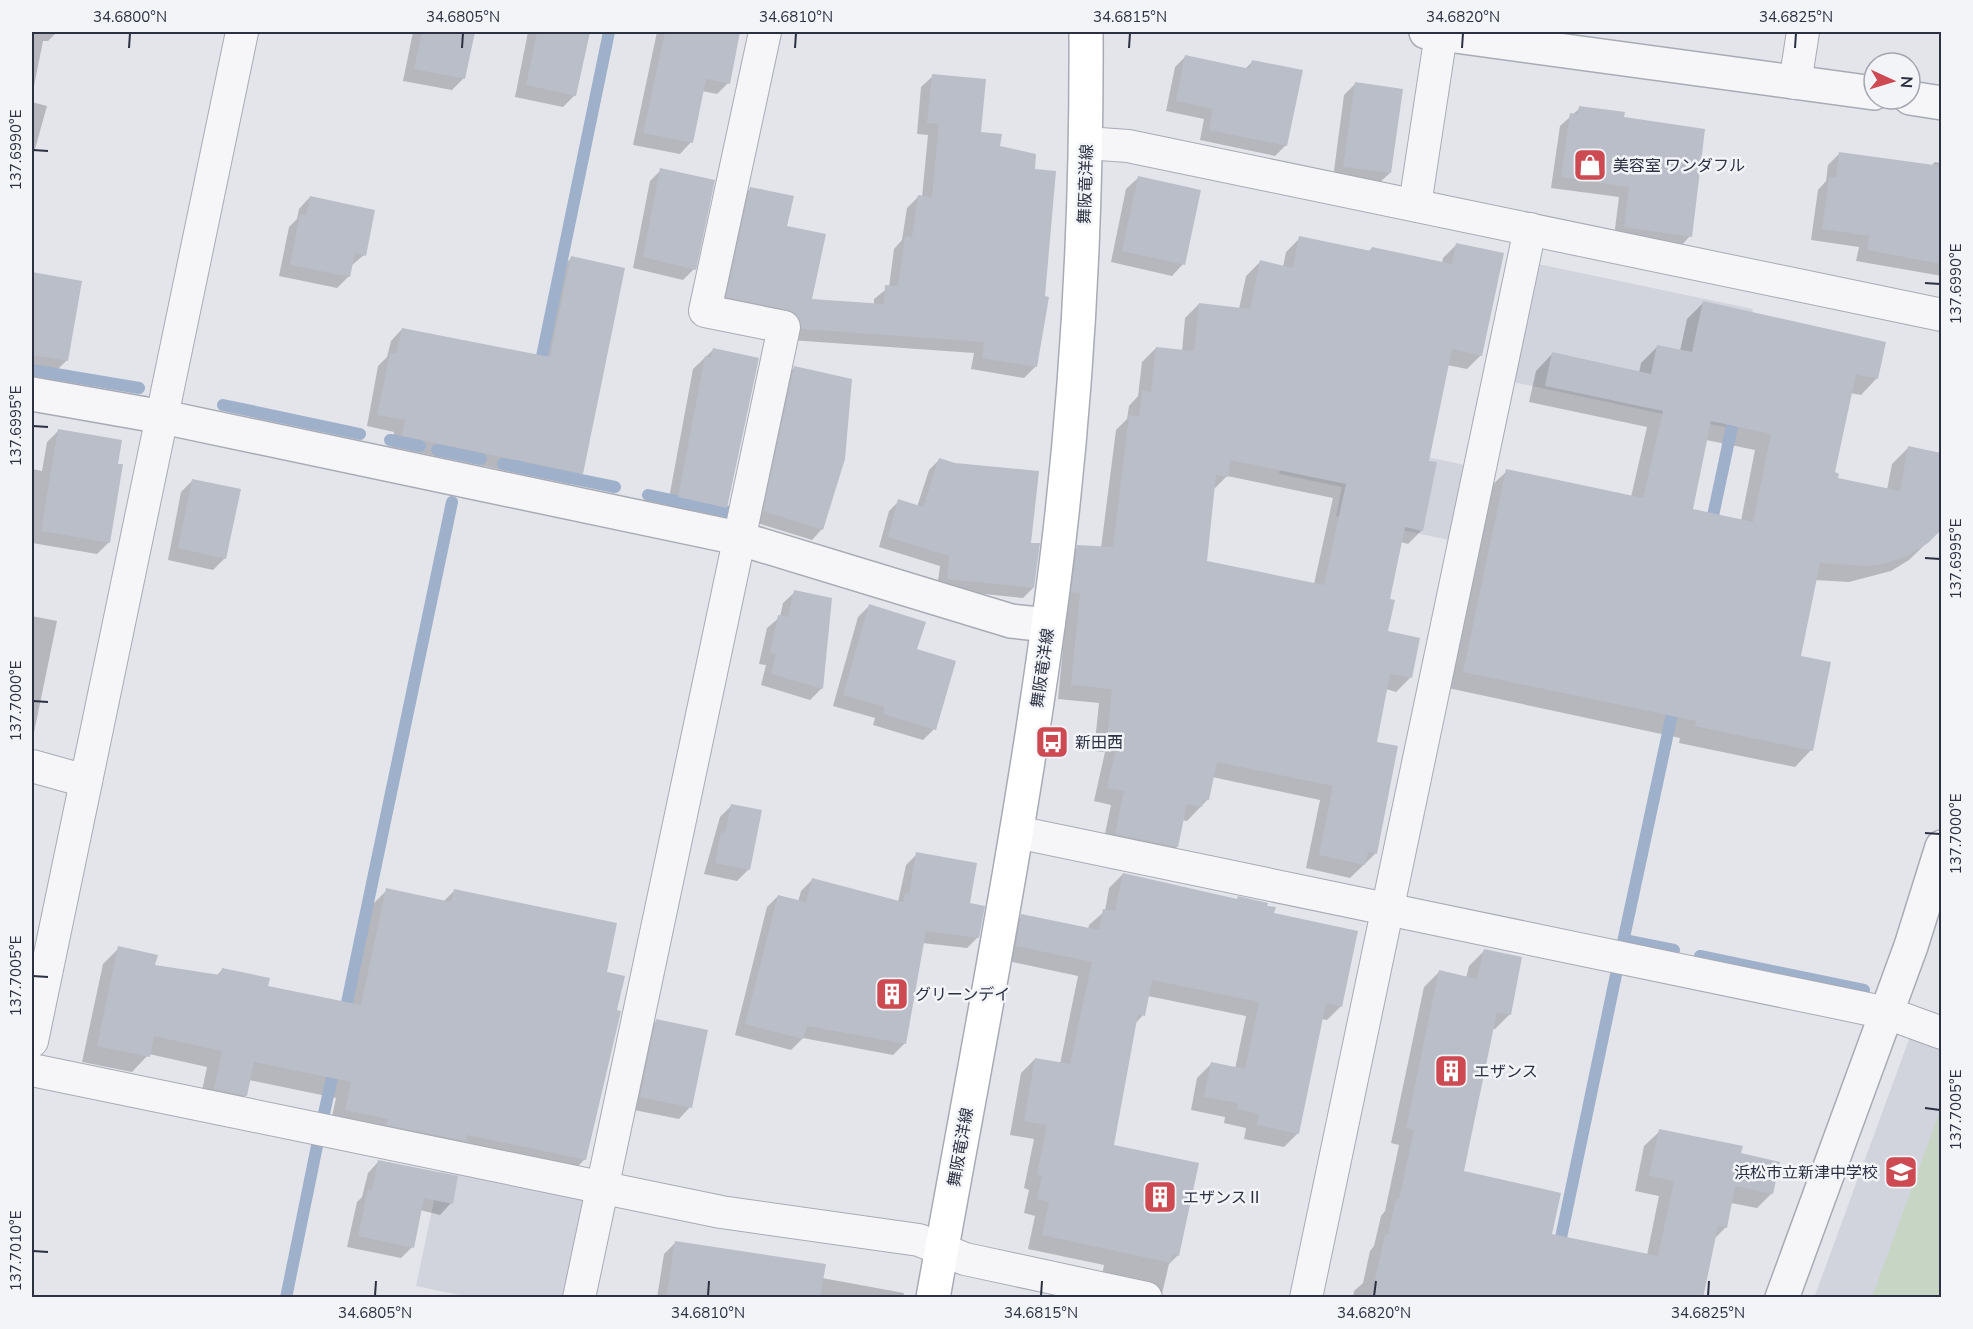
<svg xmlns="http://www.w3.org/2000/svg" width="1973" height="1329" font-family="'Nunito Sans','Noto Sans JP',sans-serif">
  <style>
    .built { fill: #d1d4dd }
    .green { fill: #c7d5c4 }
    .shadow { fill: #0003; fill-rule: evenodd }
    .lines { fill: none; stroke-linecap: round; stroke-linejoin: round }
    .stream { stroke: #9eb0ca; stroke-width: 12 }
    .building { fill: #babec8; fill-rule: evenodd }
    .minor-casing { stroke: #a8abb5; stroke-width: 34 }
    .tertiary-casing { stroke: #a8abb5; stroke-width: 36 }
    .secondary-casing { stroke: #a8abb5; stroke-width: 36 }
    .minor { stroke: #f6f6f9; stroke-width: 32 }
    .tertiary { stroke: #f6f6f9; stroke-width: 33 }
    .secondary { stroke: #fff; stroke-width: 33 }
    .ticks { fill: none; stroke: #2b3143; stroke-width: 2 }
    .labels { text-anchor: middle; stroke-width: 5; stroke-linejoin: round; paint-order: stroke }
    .poi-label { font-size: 16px; fill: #2b3143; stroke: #f3f4f8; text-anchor: start }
    .street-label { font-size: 16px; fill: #2b3143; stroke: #f3f4f8 }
    .neatline { fill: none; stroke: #2b3143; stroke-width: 2 }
    .ticks-label { font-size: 15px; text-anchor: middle; fill: #2b3143 }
  </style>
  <rect width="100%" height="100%" fill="#e3e5eb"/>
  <g class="built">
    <path d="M1538,264L1753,309L1728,428L1513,382Z"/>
    <path d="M1289,428L1465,465L1449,540L1336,516L1342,487L1279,474Z"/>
    <path d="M1911,1034L1941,1046V1297L1814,1298Z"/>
    <path d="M441,1167L579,1195L586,1205L566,1297H469L416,1286Z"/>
  </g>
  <path class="green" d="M1941,1108V1297H1872Z"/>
  <g class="shadow">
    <path d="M32,32H57L48,41H43L32,96Z"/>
    <path d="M413,32H473L463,79L452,90L403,81Z"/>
    <path d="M528,32H588L575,95L563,107L515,97Z"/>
    <path d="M657,32H738L728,83L717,94L702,91L691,142L680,154L633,145Z"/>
    <path d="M1185,57L1244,70L1252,62L1286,145L1275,156L1200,140L1204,119L1166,111L1175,67Z"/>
    <path d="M933,76L980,134L1033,170L1043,298L1036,366L1024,378L971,369L974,353L790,340L716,308L739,200L751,188L785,227L810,300L874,305V299L889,287L894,249L902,240L907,208L918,197H922L928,135L917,134L921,87Z"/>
    <path d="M1355,84L1390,173L1378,184L1333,178L1344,95Z"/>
    <path d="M32,102L47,106L32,160Z"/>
    <path d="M1580,108L1623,119L1690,236L1680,247L1614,237L1619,197L1551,188L1560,126Z"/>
    <path d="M1840,153L1931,166L1935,162L1942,163V276L1856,261L1859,247L1811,240L1818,190L1826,181L1828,165Z"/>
    <path d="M661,170L694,269L683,280L633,268L650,181Z"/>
    <path d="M1138,178L1183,264L1172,276L1111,262L1126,189Z"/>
    <path d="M310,197L364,255L351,266L349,276L337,288L279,276L289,227L297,219L299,209Z"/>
    <path d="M1300,238L1368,252L1372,248L1442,263L1443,258L1457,244L1481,355L1467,369L1447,365L1428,462L1422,530L1408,544L1401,542L1389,600L1386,632L1410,678L1396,692L1386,689L1375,743V854L1350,878L1306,868L1320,800L1212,777L1208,799L1187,821L1182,820L1177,847L1163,860L1102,848L1111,805L1094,801L1105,752L1094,751L1099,703L1058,699L1067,607L1058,606L1064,561L1078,547L1101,548L1116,430L1127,419L1129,406L1138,396L1142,362L1156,348L1182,351L1185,318L1199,304L1239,309L1246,276L1260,262L1283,267L1286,252ZM1227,476L1333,498L1314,584L1205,562L1213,490Z"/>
    <path d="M571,258L582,473L570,484L392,447L394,432L367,426L378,366L387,357L391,341L402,329L542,357L560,270Z"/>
    <path d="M32,274L80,282L67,360L54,373L32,369Z"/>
    <path d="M1703,303L1877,378L1861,395L1850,393L1833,473L1836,479L1887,490L1892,464L1909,447L1942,454V528L1909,560L1891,571L1849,582L1815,580L1799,657L1811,750L1795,767L1679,743L1680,738L1448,688L1490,487L1507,471L1631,497L1647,427L1529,402L1536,371L1552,354L1639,373L1641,363L1657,347L1680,351L1687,319ZM1706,440L1755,450L1741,521L1691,510Z"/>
    <path d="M714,349L726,507L714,519L667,509L693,369Z"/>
    <path d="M795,367L822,529L812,540L754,522L784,378Z"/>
    <path d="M59,430L109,542L97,554L32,543V469L42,471L47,442Z"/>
    <path d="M939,460L1030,544L1033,588L1023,598L937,589L940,566L879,547L889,511L899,501L917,507L929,470Z"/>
    <path d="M193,480L225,558L213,570L168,560L181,492Z"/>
    <path d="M795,592L822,688L810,700L761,685L766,665L759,664L767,628L780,617L783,603Z"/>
    <path d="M869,606L915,650L934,729L923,740L873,725L875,718L833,706L858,617Z"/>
    <path d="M32,616L57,621L32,742Z"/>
    <path d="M732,805L749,869L737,881L704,874L720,817Z"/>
    <path d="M917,854L968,904L978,937L967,948L922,943L904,1044L893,1055L803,1038L791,1050L735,1035L767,907L778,896L798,902L801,891L812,880L898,902L906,865Z"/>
    <path d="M1123,874L1265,907L1341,1006L1327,1020L1322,1019L1298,1133L1284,1147L1244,1139L1246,1128L1224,1123L1225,1117L1191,1110L1197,1078L1211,1064L1235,1069L1246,1016L1148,996L1143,1015L1135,1024L1113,1146L1178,1255L1169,1264L1161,1298L1100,1286L1104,1265L1028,1249L1035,1216L1024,1213L1029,1190L1024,1188L1034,1139L1010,1135L1021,1073L1035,1059L1060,1064L1078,976L1003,960L1008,930L1022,916L1088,930L1089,925L1105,911L1109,888Z"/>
    <path d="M387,890L443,902L454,891L605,973L585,1159L569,1175L330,1125L336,1098L249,1080L246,1095L230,1111L199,1105L207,1067L149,1054L132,1072L82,1062L103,964L119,948L153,966L216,976L222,970L266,987L350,1005L371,906Z"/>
    <path d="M1485,950L1510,1014L1495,1029H1492L1462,1172L1551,1236L1647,1255L1659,1196L1635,1191L1644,1146L1660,1131L1740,1155L1772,1193L1757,1208L1731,1203L1726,1227L1714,1239L1701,1298H1353L1354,1291L1363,1283L1370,1251L1374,1246L1381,1216L1385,1211L1399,1145L1391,1143L1424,987L1439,972L1466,978L1469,966Z"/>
    <path d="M657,1020L690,1107L679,1119L629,1109L645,1032Z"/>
    <path d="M379,1161L451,1203L440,1215L420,1210L412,1247L401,1258L347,1247L357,1202L362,1197L368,1173Z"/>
    <path d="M675,1243L822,1278L904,1293L903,1298H657L664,1254Z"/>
  </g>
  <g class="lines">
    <g class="stream">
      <path d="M32,370L139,388"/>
      <path d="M539,371L609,32"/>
      <path d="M223,405L360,434"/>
      <path d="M390,440L420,446"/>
      <path d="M437,450L481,459"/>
      <path d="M503,464L615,487"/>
      <path d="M519,467L524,447"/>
      <path d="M648,495L729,512"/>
      <path d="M1710,530L1735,412"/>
      <path d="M1624,940L1674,950"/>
      <path d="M1622,947L1675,700"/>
      <path d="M1700,956L1864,990"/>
      <path d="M344,1017L452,502"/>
      <path d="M323,1118L335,1064"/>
      <path d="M1558,1252L1617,970"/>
      <path d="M286,1298L318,1141"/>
    </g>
  </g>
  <g class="building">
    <path d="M422,32H475L465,79L414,69Z"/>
    <path d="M537,32H590L576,96L526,85Z"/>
    <path d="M665,32H740L730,84L706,79L693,143L643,133Z"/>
    <path d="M1185,55L1250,69L1252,60L1303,70L1287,146L1209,130L1213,109L1176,101Z"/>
    <path d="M932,74L986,79L981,132L1002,134L1000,146L1036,154L1035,169L1056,171L1045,296L1049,297L1037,367L982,358L984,342L802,329L796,314L788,310L726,297L750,187L794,196L787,226L826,234L812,299L884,304L885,285L898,286L905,236L912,237L918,195L932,197L939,124L927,123Z"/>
    <path d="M1355,82L1403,89L1391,173L1343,167Z"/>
    <path d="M1579,106L1625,112L1624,117L1705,129L1692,237L1624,227L1629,187L1561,177L1570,113L1578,114Z"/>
    <path d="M1839,152L1941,166V264L1867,250L1869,236L1822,229L1829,177L1836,178Z"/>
    <path d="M660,168L715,180L696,270L643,257Z"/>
    <path d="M1138,176L1201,190L1185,265L1122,251Z"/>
    <path d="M310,196L375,210L366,256L355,253L350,277L290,265L300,214L306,215Z"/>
    <path d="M1299,236L1371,251L1372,247L1452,264L1456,243L1504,253L1482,356L1452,349L1429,461L1437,462L1423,531L1405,527L1390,599L1395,600L1388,631L1420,638L1412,678L1390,674L1377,742L1398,746L1377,854L1368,852L1365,865L1319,855L1333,786L1217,762L1209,800L1204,799L1202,807L1187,804L1178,847L1115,834L1124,791L1107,788L1118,739L1107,737L1112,689L1071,685L1080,593L1071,592L1077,545L1113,547L1129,415L1139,416L1142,390L1151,392L1156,347L1194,351L1199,303L1250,309L1260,260L1293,268ZM1230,460L1346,484L1324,585L1207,561L1216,475L1228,477Z"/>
    <path d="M571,256L625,268L583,474L402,436L405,420L377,415L390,353L396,354L402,328L550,357Z"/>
    <path d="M32,272L82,281L68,361L32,355Z"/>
    <path d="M1703,301L1886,342L1878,379L1856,374L1835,472L1839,474L1838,478L1900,491L1908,446L1941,453V530L1928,543L1909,555L1888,563L1867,566L1820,563L1801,656L1831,662L1813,751L1695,726L1696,721L1463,672L1506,469L1643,498L1663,411L1545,386L1552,352L1651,374L1657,345L1692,352ZM1711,421L1771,434L1753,522L1693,509Z"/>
    <path d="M713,348L759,358L727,508L678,497L705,356L711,357Z"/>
    <path d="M794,366L852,379L845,459L823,530L763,511Z"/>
    <path d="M58,429L122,440L118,464H123L110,543L41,531Z"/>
    <path d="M939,458L955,463L1039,471L1031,543H1040L1034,588L947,579L949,556L888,537L898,499L923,507Z"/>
    <path d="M192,479L241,489L226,559L178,548Z"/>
    <path d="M794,590L832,598L823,689L771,674L776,654L770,653L778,615L788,617Z"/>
    <path d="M869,604L926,622L917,649L956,661L936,730L883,714L885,707L843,695Z"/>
    <path d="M731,804L762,810L750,870L715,863L721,832L725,833Z"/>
    <path d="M916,852L977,863L970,903L985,906L979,938L926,931L906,1044L807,1026L803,1039L745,1024L778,895L806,902L812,878L903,902L905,893L909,894Z"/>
    <path d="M1123,873L1237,899L1238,896L1268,903L1267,906L1276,907L1274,913L1358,931L1342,1007L1326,1003L1299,1134L1257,1125L1259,1114L1237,1109L1238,1103L1204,1097L1211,1062L1245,1069L1259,1002L1152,980L1145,1016L1138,1014L1114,1145L1199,1163L1179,1256L1173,1254L1171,1263L1042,1235L1049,1202L1037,1199L1042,1176L1037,1174L1047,1125L1024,1121L1035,1058L1070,1064L1092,962L1016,946L1021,914L1099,930L1103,909L1115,911Z"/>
    <path d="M386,888L451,902L454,889L617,923L607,972L625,976L617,1010L621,1011L586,1160L467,1135L466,1141L386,1125L388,1119L345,1110L351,1082L254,1062L247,1096L214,1089L222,1051L154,1036L150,1057L97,1046L118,946L158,955L155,965L220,975L222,968L270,978L268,986L361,1005Z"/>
    <path d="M1484,949L1522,957L1511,1015L1497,1012L1464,1171L1561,1193L1552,1234L1658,1256L1674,1181L1649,1176L1659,1129L1743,1146L1741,1153L1780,1162L1773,1194L1735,1186L1727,1228L1718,1226L1703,1298H1371L1385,1234H1388L1396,1199H1399L1414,1130L1406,1128L1439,970L1477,979Z"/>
    <path d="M656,1019L708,1030L692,1108L640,1097Z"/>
    <path d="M378,1160L458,1176L453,1204L424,1198L414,1248L358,1236L368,1189L372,1190Z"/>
    <path d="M675,1241L826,1264L820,1298H666Z"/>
  </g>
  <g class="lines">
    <defs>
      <g id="minor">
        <path d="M1795,83L1803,32"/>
        <path d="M1086,143L1128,146L1942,315"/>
        <path d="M1415,205L1441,34"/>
        <path d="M32,766L86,781"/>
        <path d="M1016,832L1887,1013L1942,1033"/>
        <path d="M32,1041L242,32"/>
        <path d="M32,1070L721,1212L919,1240L965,1259L1146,1298"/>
        <path d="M579,1298L784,327L705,311L765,32"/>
        <path d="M1306,1298L1530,229"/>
      </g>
      <g id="tertiary">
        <path d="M1426,32L1874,93"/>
        <path d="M1910,98L1942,103"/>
        <path d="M32,394L163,417L738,538L1011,621L1048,625"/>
        <path d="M1782,1298L1911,946L1942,847"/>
      </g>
      <path id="secondary" d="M933,1298C975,1062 1022,826 1053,589C1077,404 1087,218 1086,32"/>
    </defs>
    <use href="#minor" class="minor-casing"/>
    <use href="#tertiary" class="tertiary-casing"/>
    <use href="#secondary" class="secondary-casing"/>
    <use href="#minor" class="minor"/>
    <use href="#tertiary" class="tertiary"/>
    <use href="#secondary" class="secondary"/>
  </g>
  <path class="ticks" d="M129,48L130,33M462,48L463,33M795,48L796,33M1129,48L1130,33M1462,48L1463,33M1795,48L1796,33M33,150L48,151M1925,283L1940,284M33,426L48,427M1925,558L1940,559M33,701L48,702M1925,833L1940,834M33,976L48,977M1925,1108L1940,1110M33,1251L48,1252M375,1296L376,1281M708,1296L709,1281M1041,1296L1042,1281M1374,1296L1376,1281M1708,1296L1709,1281"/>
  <defs>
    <symbol id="shop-square" viewBox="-11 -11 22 22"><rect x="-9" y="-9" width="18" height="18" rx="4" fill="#cd4a52" stroke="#f3f4f8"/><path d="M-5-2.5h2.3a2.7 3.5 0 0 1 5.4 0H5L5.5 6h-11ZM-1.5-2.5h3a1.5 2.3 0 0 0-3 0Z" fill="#fff"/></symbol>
    <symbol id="bus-square" viewBox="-11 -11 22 22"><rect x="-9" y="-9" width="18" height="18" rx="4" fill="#cd4a52" stroke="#f3f4f8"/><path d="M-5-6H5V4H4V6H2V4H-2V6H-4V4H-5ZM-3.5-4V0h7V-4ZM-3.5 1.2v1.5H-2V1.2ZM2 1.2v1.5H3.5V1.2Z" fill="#fff"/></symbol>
    <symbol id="building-square" viewBox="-11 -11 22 22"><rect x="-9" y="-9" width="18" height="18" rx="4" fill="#cd4a52" stroke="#f3f4f8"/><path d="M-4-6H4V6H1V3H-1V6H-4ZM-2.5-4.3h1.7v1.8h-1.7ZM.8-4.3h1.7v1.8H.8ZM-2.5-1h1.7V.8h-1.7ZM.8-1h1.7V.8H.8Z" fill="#fff"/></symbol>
    <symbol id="school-square" viewBox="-11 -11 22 22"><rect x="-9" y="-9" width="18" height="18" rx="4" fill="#cd4a52" stroke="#f3f4f8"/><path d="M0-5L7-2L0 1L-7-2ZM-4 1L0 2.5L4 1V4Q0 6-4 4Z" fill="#fff"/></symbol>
  </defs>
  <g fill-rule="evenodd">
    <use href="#shop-square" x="1571" y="146" width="38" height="38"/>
    <use href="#bus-square" x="1033" y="723" width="38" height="38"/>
    <use href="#building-square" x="873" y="975" width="38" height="38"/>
    <use href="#building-square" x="1432" y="1052" width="38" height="38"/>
    <use href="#school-square" x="1882" y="1153" width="38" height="38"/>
    <use href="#building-square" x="1141" y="1178" width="38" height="38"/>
  </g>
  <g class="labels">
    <g class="poi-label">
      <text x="1613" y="171">美容室 ワンダフル</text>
      <text x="1075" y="748">新田西</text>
      <text x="915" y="1000">グリーンデイ</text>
      <text x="1474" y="1077">エザンス</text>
      <text x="1878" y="1178" text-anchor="end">浜松市立新津中学校</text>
      <text x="1183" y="1203">エザンスⅡ</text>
    </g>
    <g class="street-label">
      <text transform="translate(1085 184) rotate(-88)" y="6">舞阪竜洋線</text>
      <text transform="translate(1042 668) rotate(-82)" y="6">舞阪竜洋線</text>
      <text transform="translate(960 1147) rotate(-80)" y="6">舞阪竜洋線</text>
    </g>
  </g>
  <rect width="1973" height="1329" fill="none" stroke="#f3f4f8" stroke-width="66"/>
  <g transform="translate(1892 81) rotate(94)"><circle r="28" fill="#f3f4f8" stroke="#a3a6b0" stroke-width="1.5"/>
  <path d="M0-4.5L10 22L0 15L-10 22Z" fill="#cd4a52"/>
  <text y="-9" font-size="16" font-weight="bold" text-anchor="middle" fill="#2b3143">N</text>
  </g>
  <rect x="33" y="33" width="1907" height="1263" class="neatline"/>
  <g class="ticks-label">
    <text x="130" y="22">34.6800°N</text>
    <text x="463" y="22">34.6805°N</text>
    <text x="796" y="22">34.6810°N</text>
    <text x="1130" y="22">34.6815°N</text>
    <text x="1463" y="22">34.6820°N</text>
    <text x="1796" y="22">34.6825°N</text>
    <text transform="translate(16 150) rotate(-90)" y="5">137.6990°E</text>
    <text transform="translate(1956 284) rotate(-90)" y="5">137.6990°E</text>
    <text transform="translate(16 426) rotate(-90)" y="5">137.6995°E</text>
    <text transform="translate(1956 559) rotate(-90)" y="5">137.6995°E</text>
    <text transform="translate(16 701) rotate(-90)" y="5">137.7000°E</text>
    <text transform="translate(1956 834) rotate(-90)" y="5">137.7000°E</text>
    <text transform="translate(16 976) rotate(-90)" y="5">137.7005°E</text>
    <text transform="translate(1956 1110) rotate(-90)" y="5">137.7005°E</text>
    <text transform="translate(16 1251) rotate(-90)" y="5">137.7010°E</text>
    <text x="375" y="1318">34.6805°N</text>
    <text x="708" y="1318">34.6810°N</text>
    <text x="1041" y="1318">34.6815°N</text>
    <text x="1374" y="1318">34.6820°N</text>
    <text x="1708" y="1318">34.6825°N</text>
  </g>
</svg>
